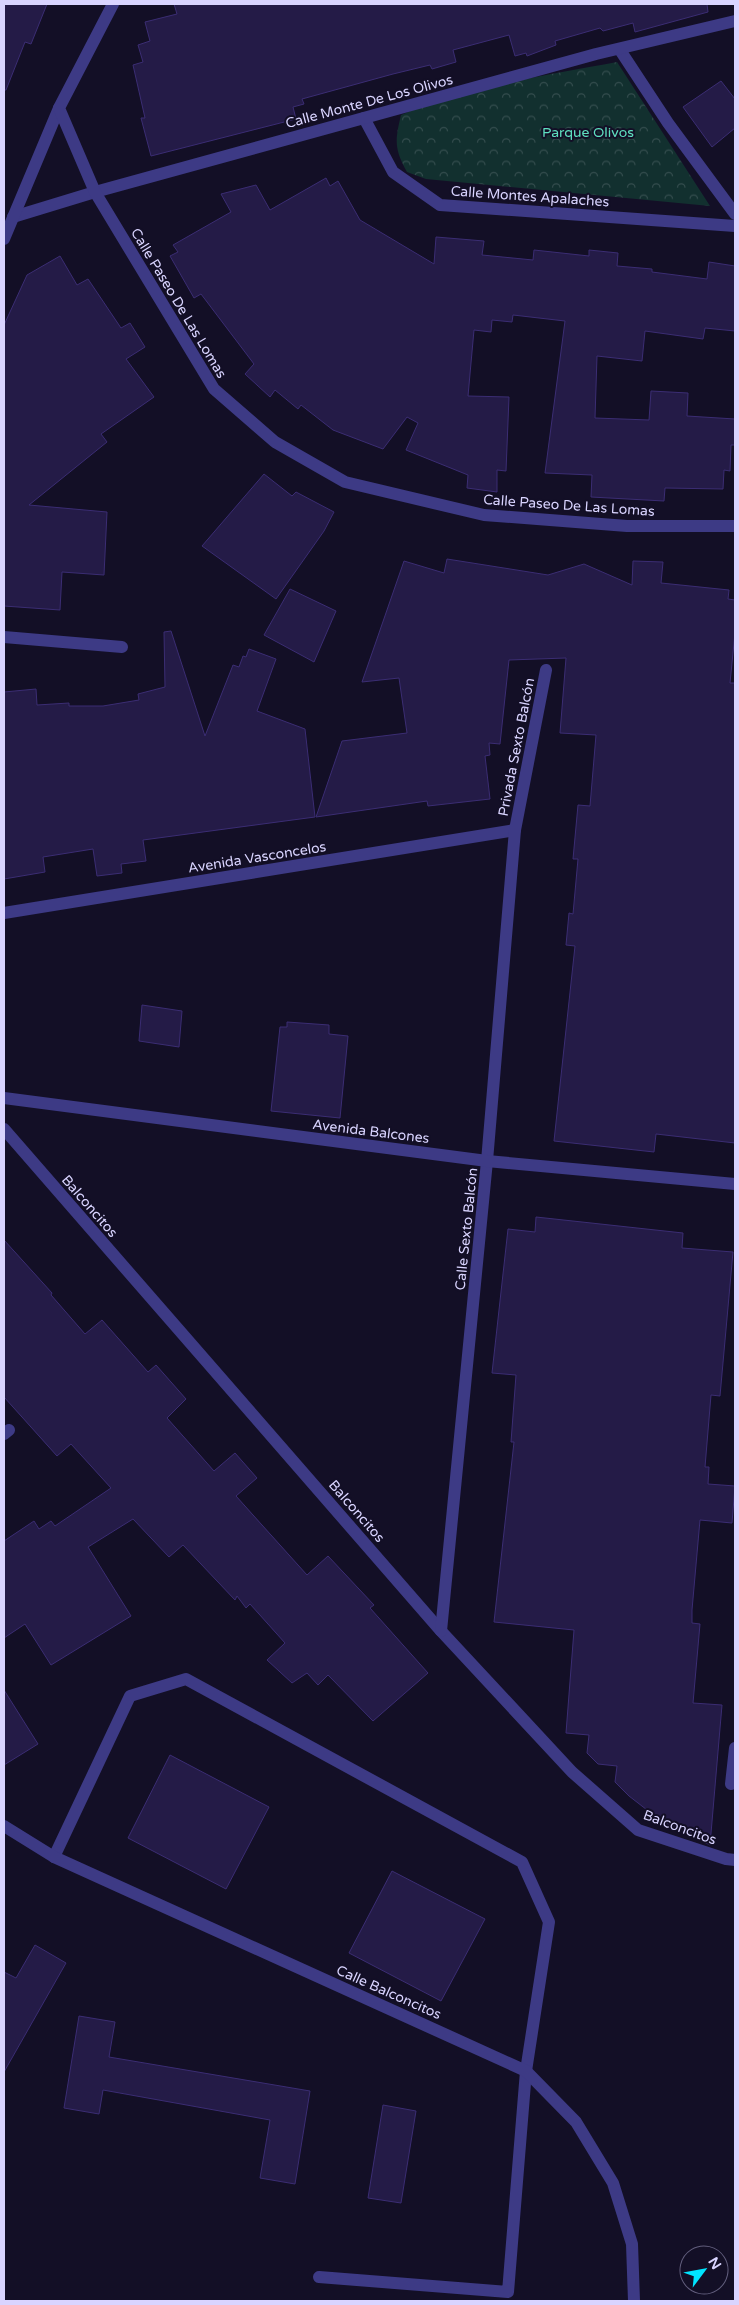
<svg xmlns="http://www.w3.org/2000/svg" width="739" height="2305" font-family="'Varela Round',sans-serif">
  <style>
    .forest { fill: url(#forest-crowns) }
    .building { fill: #241b47; stroke: #3b2d73 }
    .lines { fill: none; stroke-linecap: round; stroke-linejoin: round }
    .service { stroke: #3d3a85; stroke-width: 12 }
    .minor { stroke: #3d3a85; stroke-width: 12 }
    .tertiary { stroke: #3d3a85; stroke-width: 12 }
    .labels { text-anchor: middle; stroke-width: 4; stroke-linejoin: round; paint-order: stroke }
    .street-label { font-size: 14px; fill: #d9d4ff; stroke: #130f26 }
    .park-label { font-size: 14px; fill: #5fe0c0; stroke: #130f26 }
  </style>
  <defs>
    <pattern id="forest-crowns" width="20" height="18" patternUnits="userSpaceOnUse" patternTransform="scale(1.25)"><rect width="20" height="18" fill="#12302f"/><path d="M2 6a3 3 0 1 1 6 0M12 15a3 3 0 1 1 6 0" fill="none" stroke="#344d4e"/></pattern>
  </defs>
  <rect width="100%" height="100%" fill="#130f26"/>
  <path class="forest" d="M617,62L710,206L426,179L407,172C394,148 395,141 401,115C465,87 548,75 617,62Z"/>
  <g class="building">
    <path d="M4,4H47L31,44L25,42L6,90H4Z"/>
    <path d="M174,4H707L708,12L635,32L633,23L603,31L600,28L555,41L556,45L527,56L526,53L515,56L509,35L453,50L456,62L432,69L430,65L393,74L302,99L304,104L293,107L296,119L151,156L141,118H145L133,65L143,62L138,45L150,41L145,22L177,14Z"/>
    <path d="M721,81L735,99V128L712,147L683,107Z"/>
    <path d="M326,178L330,186L338,181L360,220L434,264L436,237L484,241L482,255L533,260L534,250L589,256V250L618,253L617,266L652,269V272L707,279L709,262L735,266V331L705,328L703,339L645,331L642,361L597,356L595,418L649,420L651,391L688,393L687,416L735,419V445H731L730,471L724,470L723,489L665,488L664,501L591,497L592,475L545,473L565,321L513,315L512,322L492,320L491,332L474,330L468,396L509,397L506,471L497,470V492L467,488L468,475L406,450L418,423L407,417L383,449L333,430L301,405L298,409L275,390L270,397L245,374L254,364L201,294L194,298L170,256L178,252L173,245L231,212L221,194L256,185L270,210Z"/>
    <path d="M60,256L77,285L88,279L121,328L130,323L145,347L126,359L154,397L101,434L107,442L29,505L107,512L104,575L62,572L60,610L4,606V325L27,275Z"/>
    <path d="M264,474L292,496L296,492L334,512L324,531L276,599L202,546Z"/>
    <path d="M447,559L548,575L584,564L632,585L633,561L663,562L661,583L729,590L728,599L735,600V633L730,683H735V1143L656,1134L654,1152L554,1141L575,946L566,945L569,913L573,914L578,859H573L578,805L590,806L596,735L560,733L566,658L509,660L500,744L489,743L490,755L485,756L490,799L428,806L427,801L316,817L342,741L407,733L399,678L362,682L404,561L444,573Z"/>
    <path d="M290,589L336,611L314,662L264,635Z"/>
    <path d="M171,631L205,736L233,665L239,667L243,656L246,657L249,649L276,659L257,711L305,729L315,817L143,840L146,861L121,864L122,873L97,876L93,849L43,857L45,872L4,879V692L36,689L37,705L69,703V706H103L139,700L138,694L165,687L164,632Z"/>
    <path d="M142,1005L182,1011L179,1047L139,1041Z"/>
    <path d="M287,1022L329,1025V1034L348,1036L340,1118L271,1111L280,1027H287Z"/>
    <path d="M536,1217L683,1233L682,1248L733,1252L720,1396L711,1395L705,1467H709L708,1484L735,1486L732,1523L700,1520L692,1610V1623L700,1624L693,1703L722,1705L710,1845L660,1820L629,1796L615,1782L617,1766L598,1764L587,1753L589,1735L566,1733L574,1630L494,1622L514,1442H511L516,1375L492,1373L508,1229L535,1232Z"/>
    <path d="M4,1240L52,1293L51,1295L85,1334L102,1320L148,1372L156,1365L186,1399L167,1418L214,1471L235,1453L257,1478L236,1496L253,1515L307,1575L328,1556L374,1605L370,1608L428,1673L373,1721L328,1675L318,1685L307,1673L292,1683L267,1660L285,1643L250,1604L246,1608L237,1596L235,1600L183,1545L169,1557L133,1519L88,1547L131,1616L51,1665L25,1624L4,1638V1541L34,1521L39,1529L51,1521L55,1526L111,1488L71,1444L57,1456L4,1397Z"/>
    <path d="M4,1690L38,1744L4,1765Z"/>
    <path d="M170,1755L269,1807L226,1889L128,1838Z"/>
    <path d="M392,1871L485,1919L441,2001L349,1953Z"/>
    <path d="M35,1945L66,1963L4,2072V1972L16,1978Z"/>
    <path d="M79,2016L115,2022L109,2057L310,2091L295,2184L260,2178L270,2120L103,2090L99,2114L64,2108Z"/>
    <path d="M383,2105L416,2111L401,2203L368,2198Z"/>
  </g>
  <g class="lines">
    <g class="service">
      <path d="M4,1434L9,1430"/>
      <path d="M319,2277L508,2292L526,2071"/>
    </g>
    <g class="minor">
      <path d="M620,50L668,123L735,214"/>
      <path d="M364,118L393,172L440,205L735,226"/>
      <path d="M13,217L95,192L596,54L735,21"/>
      <path d="M4,239L59,108"/>
      <path d="M4,637L122,647"/>
      <path d="M4,913L515,830"/>
      <path d="M4,1129L441,1631L572,1772L638,1830L726,1859L735,1860"/>
      <path d="M441,1631L487,1161L515,830L546,670"/>
      <path d="M731,1784L735,1748"/>
      <path d="M54,1857L130,1696L186,1679L522,1862L549,1922L526,2071"/>
    </g>
    <g class="tertiary">
      <path d="M113,4L59,108L95,192L214,389L275,442L345,482L484,515L627,526H735"/>
      <path d="M4,1098L487,1161L735,1184"/>
      <path d="M4,1826L54,1857L526,2071L576,2122L613,2183L632,2244L634,2301"/>
    </g>
  </g>
  <g class="labels">
    <g class="street-label">
      <text transform="translate(369 101) rotate(-15)" y="5">Calle Monte De Los Olivos</text>
      <text transform="translate(530 196) rotate(4)" y="5">Calle Montes Apalaches</text>
      <text transform="translate(179 303) rotate(59)" y="5">Calle Paseo De Las Lomas</text>
      <text transform="translate(569 505) rotate(4)" y="5">Calle Paseo De Las Lomas</text>
      <text transform="translate(516 747) rotate(-79)" y="5">Privada Sexto Balcón</text>
      <text transform="translate(257 857) rotate(-9)" y="5">Avenida Vasconcelos</text>
      <text transform="translate(371 1131) rotate(7)" y="5">Avenida Balcones</text>
      <text transform="translate(90 1206) rotate(49)" y="5">Balconcitos</text>
      <text transform="translate(466 1229) rotate(-84)" y="5">Calle Sexto Balcón</text>
      <text transform="translate(357 1511) rotate(49)" y="5">Balconcitos</text>
      <text transform="translate(680 1827) rotate(20)" y="5">Balconcitos</text>
      <text transform="translate(389 1992) rotate(24)" y="5">Calle Balconcitos</text>
    </g>
    <g class="park-label">
      <text x="588" y="137">Parque Olivos</text>
    </g>
  </g>
  <rect width="739" height="2305" fill="none" stroke="#d9d4ff" stroke-width="10"/>
  <g transform="translate(704 2270) rotate(58)"><circle r="24" fill="#130f26" stroke="#625e7d"/>
  <path d="M0-4L9 19L0 12L-9 19Z" fill="#00e5ff"/>
  <text y="-8" font-size="14" font-weight="bold" text-anchor="middle" fill="#d9d4ff">N</text>
  </g>
</svg>
